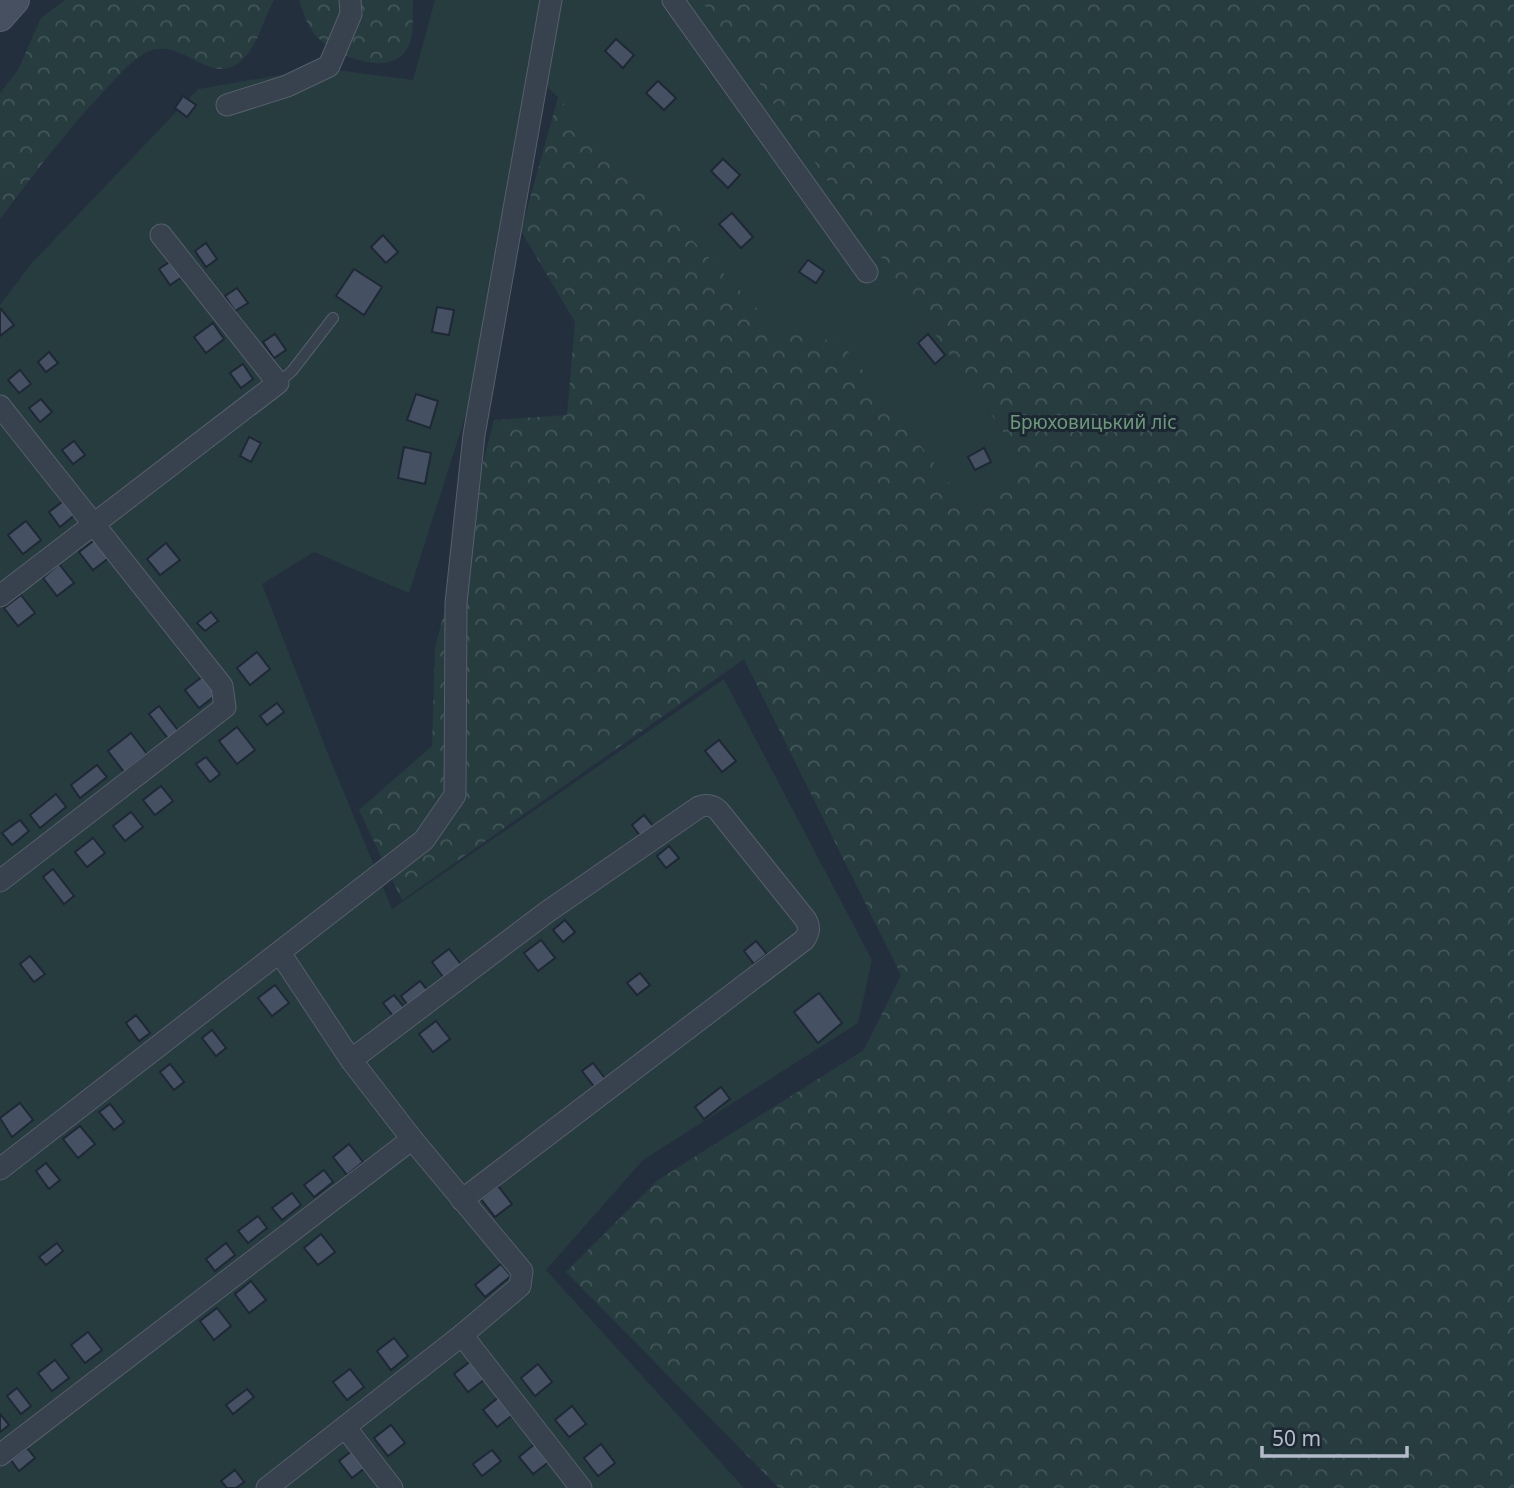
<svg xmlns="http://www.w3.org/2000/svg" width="1514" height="1488" font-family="'Noto Sans',sans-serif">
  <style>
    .forest { fill: url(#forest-crowns) }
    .green { fill: #263c3f }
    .building { fill: #455162; stroke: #1f2835; stroke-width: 2 }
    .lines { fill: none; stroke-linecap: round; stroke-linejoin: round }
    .lane-casing { stroke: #565f6c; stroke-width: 12 }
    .street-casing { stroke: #565f6c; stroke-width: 23 }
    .secondary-casing { stroke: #565f6c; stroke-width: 30 }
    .lane { stroke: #38414e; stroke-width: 10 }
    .street { stroke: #38414e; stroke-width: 21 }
    .secondary { stroke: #465061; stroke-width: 28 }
    .labels { text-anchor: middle; stroke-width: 6; stroke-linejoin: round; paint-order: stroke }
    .park-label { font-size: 19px; fill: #6b9a76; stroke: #1d2633 }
  </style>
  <defs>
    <pattern id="forest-crowns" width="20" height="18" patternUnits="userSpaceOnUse" patternTransform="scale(1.75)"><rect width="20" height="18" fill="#263c3f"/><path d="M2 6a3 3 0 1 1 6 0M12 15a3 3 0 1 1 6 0" fill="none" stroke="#435659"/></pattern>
  </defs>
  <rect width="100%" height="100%" fill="#242f3e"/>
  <g class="forest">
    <path d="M65,0H274C264,18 259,42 245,57C211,94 182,31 143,54C129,63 116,78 104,91C66,131 33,175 0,219V93L18,70L41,18Z"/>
    <path d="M299,0H413C412,15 415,36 407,49C389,79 333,55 315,35C307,25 303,12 299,0Z"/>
    <path d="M571,0H1514V1488H779L566,1272L658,1180L864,1050L901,975L744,659L402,900L359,810L432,746L435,648L494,420L567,415L575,322L521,231L562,83Z"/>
  </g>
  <path class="green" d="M435,0H701L1028,467L970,510L841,342L779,332L530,68L482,364L409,593L314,552L262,584L326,749L392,909L724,679L872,960L858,1023L643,1160L546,1270L744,1488H0V305L31,264L198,89L321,68L413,80Z"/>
  <g class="building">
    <path d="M616,39L634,55L623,68L605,51Z"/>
    <path d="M658,81L676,98L664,110L646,93Z"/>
    <path d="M183,96L196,105L187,117L175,108Z"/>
    <path d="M723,159L740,175L728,188L711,171Z"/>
    <path d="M732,213L753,237L741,248L719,224Z"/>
    <path d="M383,235L398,252L386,263L371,247Z"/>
    <path d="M206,243L217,259L206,267L195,251Z"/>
    <path d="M808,260L824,271L816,283L799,272Z"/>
    <path d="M171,261L182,277L170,285L159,269Z"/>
    <path d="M354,269L382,287L364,315L336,296Z"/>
    <path d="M237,288L248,303L235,311L225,296Z"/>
    <path d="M437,307L454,310L449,335L432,332Z"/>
    <path d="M1,309L14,325L0,336V310Z"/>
    <path d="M213,323L224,339L206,353L194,337Z"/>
    <path d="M275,334L286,350L274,358L263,342Z"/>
    <path d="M928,334L945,355L935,364L918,343Z"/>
    <path d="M49,352L58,363L46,372L38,362Z"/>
    <path d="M243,364L253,379L241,388L230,373Z"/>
    <path d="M20,370L31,384L19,393L8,380Z"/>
    <path d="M416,394L438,401L430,428L407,420Z"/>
    <path d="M41,399L52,412L40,422L29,408Z"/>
    <path d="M249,437L261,443L251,462L240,456Z"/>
    <path d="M74,441L85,455L73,464L62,450Z"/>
    <path d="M404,447L431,453L425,484L398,478Z"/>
    <path d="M984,448L991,462L975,470L968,457Z"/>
    <path d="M66,499L77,513L60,527L49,512Z"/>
    <path d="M26,521L41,540L23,554L8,535Z"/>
    <path d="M96,539L110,557L93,570L79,552Z"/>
    <path d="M166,543L180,560L160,575L147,559Z"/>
    <path d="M59,564L74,583L57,596L43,578Z"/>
    <path d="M21,595L35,613L18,626L4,608Z"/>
    <path d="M211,612L218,621L205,631L197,623Z"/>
    <path d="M257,652L270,669L250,685L237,668Z"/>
    <path d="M202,677L216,695L199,708L185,690Z"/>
    <path d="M277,703L284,712L267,725L260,716Z"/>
    <path d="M159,706L180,733L170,741L149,714Z"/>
    <path d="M237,727L255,750L237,764L219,741Z"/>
    <path d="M131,733L147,754L124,772L108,751Z"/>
    <path d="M719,740L736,761L722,772L705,751Z"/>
    <path d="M206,757L220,774L210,782L196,764Z"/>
    <path d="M97,765L107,777L80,798L71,785Z"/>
    <path d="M161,786L173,801L155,815L143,800Z"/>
    <path d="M56,794L66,807L40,828L30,815Z"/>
    <path d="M131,812L143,827L125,841L113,826Z"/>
    <path d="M644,815L654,827L641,837L632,825Z"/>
    <path d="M20,820L29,831L12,845L2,833Z"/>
    <path d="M93,838L105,853L87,867L75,852Z"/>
    <path d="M669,846L679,858L666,868L657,856Z"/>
    <path d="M53,869L74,896L64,904L43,877Z"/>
    <path d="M565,920L575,932L563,942L553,930Z"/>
    <path d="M541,940L555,958L538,971L524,953Z"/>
    <path d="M756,941L767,954L754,964L744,951Z"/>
    <path d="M449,949L463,967L446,981L432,962Z"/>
    <path d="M30,956L45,974L34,982L20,964Z"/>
    <path d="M640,973L650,985L637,995L627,983Z"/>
    <path d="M420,981L430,993L410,1008L401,996Z"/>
    <path d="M275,985L289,1003L272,1016L258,998Z"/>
    <path d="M819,993L842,1023L818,1043L794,1012Z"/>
    <path d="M394,995L408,1012L397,1021L383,1003Z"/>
    <path d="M136,1015L150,1033L139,1041L126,1023Z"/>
    <path d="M436,1021L450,1039L433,1052L419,1034Z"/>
    <path d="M212,1030L226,1048L216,1056L202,1038Z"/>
    <path d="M593,1063L607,1081L596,1089L582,1071Z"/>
    <path d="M170,1064L184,1082L174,1090L160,1072Z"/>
    <path d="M721,1087L730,1099L704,1119L695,1107Z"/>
    <path d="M20,1103L33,1120L12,1137L0,1118Z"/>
    <path d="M110,1104L124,1122L114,1130L99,1112Z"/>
    <path d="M80,1126L95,1144L78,1158L63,1139Z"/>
    <path d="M349,1144L363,1162L347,1175L333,1157Z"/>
    <path d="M46,1163L60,1180L49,1189L36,1171Z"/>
    <path d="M324,1170L333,1182L314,1197L304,1185Z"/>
    <path d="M498,1186L512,1204L495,1217L481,1199Z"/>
    <path d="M292,1193L301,1205L282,1220L272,1208Z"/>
    <path d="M258,1216L267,1228L248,1243L238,1231Z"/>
    <path d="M321,1234L335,1252L318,1265L304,1248Z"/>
    <path d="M57,1243L63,1251L46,1265L39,1257Z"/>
    <path d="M226,1243L235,1255L215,1271L206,1259Z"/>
    <path d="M501,1264L511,1276L485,1297L475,1285Z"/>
    <path d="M251,1281L266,1300L249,1313L235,1294Z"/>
    <path d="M217,1308L231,1326L214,1340L200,1321Z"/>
    <path d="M88,1332L102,1350L85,1363L71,1345Z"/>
    <path d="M394,1338L408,1356L391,1370L377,1351Z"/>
    <path d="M55,1360L69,1378L52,1391L38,1373Z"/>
    <path d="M471,1361L485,1379L468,1392L454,1374Z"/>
    <path d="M538,1364L552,1382L535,1396L521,1378Z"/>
    <path d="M350,1369L364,1387L347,1400L333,1382Z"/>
    <path d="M17,1388L31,1406L21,1414L7,1396Z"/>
    <path d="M247,1389L254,1397L233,1414L226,1405Z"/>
    <path d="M500,1396L514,1414L497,1427L483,1410Z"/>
    <path d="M572,1406L586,1424L569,1437L555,1420Z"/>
    <path d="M0,1414L9,1425L0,1432Z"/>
    <path d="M391,1425L405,1443L388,1456L374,1438Z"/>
    <path d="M536,1443L550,1461L533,1474L519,1457Z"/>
    <path d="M601,1444L615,1463L598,1476L584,1458Z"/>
    <path d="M27,1448L35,1458L19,1471L11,1460Z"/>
    <path d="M353,1450L366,1467L352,1478L339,1461Z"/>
    <path d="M492,1450L501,1461L482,1476L473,1464Z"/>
    <path d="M235,1470L244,1482L236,1488H227L221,1481Z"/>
  </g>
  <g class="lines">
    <defs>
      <path id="lane" d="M278,383L292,371L333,318"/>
      <g id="street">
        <path d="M673,0L867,272"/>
        <path d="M227,105L287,86L329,66L351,14L350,0"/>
        <path d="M0,406L222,686L225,707L0,881"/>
        <path d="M0,596L278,383L161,235"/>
        <path d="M351,1060L547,912L699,807C707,804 712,805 718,810L806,920C810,928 809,933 804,940L462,1200"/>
        <path d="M0,1169L424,840L455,795L456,603L474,435L551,0"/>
        <path d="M462,1335L581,1488"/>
        <path d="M345,1427L392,1488"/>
        <path d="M0,1455L412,1139L351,1060L280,953"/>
        <path d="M267,1488L462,1335L520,1286L522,1271L412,1139"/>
      </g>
      <path id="secondary" d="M0,17L15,0"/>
    </defs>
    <use href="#lane" class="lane-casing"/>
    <use href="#street" class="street-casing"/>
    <use href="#secondary" class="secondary-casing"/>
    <use href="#lane" class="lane"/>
    <use href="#street" class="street"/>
    <use href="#secondary" class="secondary"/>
  </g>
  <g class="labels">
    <g class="park-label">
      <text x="1093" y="429">Брюховицький ліс</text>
    </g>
  </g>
  <path d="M1262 1446v10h145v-10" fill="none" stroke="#b4bcc9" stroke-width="3.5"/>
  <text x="1272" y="1446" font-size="21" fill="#b4bcc9" stroke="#1d2633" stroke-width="5" paint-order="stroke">50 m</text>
</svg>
